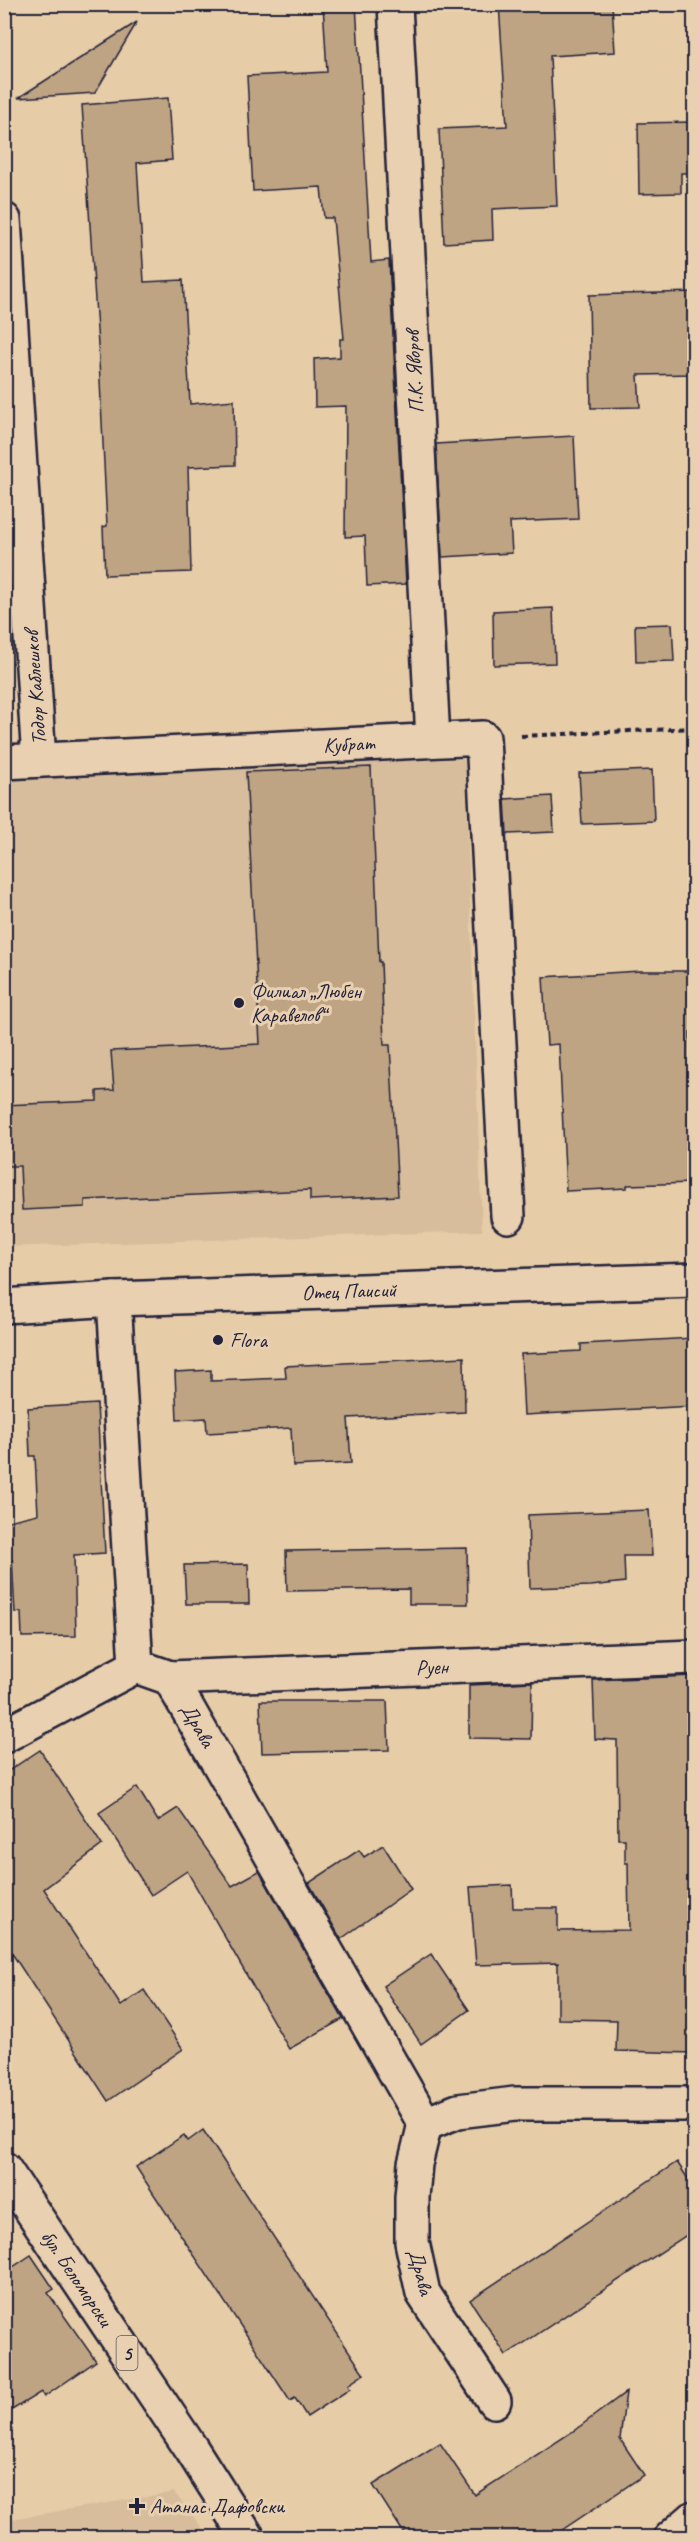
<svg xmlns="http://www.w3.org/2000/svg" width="699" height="2542" font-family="Caveat,sans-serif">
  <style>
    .built { fill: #d7bd9b }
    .building { fill: #bfa484; stroke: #22223b; stroke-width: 1.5 }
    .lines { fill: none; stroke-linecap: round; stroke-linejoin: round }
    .minor-casing { stroke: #22223b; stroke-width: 38 }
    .major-casing { stroke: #22223b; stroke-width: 38 }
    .path { stroke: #22223b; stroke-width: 4; stroke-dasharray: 6 4.5; stroke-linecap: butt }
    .minor { stroke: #e9d0b1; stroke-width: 33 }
    .major { stroke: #e9d0b1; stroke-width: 33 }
    .poi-dot { fill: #22223b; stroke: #e9d0b1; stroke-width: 2 }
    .labels { text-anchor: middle; stroke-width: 6; stroke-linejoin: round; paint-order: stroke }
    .shield { fill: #e9d0b1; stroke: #5e565e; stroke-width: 1.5 }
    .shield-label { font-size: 20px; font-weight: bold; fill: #22223b }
    .street-label { font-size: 21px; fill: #22223b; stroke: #e9d0b1 }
    .poi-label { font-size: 21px; fill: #22223b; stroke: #e9d0b1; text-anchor: start }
  </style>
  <rect width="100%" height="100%" fill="#e7cca8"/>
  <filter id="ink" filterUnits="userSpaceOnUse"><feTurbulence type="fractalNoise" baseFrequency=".0167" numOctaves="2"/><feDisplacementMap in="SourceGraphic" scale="12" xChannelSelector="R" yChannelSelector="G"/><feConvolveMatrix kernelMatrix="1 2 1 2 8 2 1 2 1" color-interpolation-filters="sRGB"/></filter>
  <g filter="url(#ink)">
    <g class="built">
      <path d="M465,759L482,1231L5,1247L4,775Z"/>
      <path d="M174,2492L209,2537H5V2520Z"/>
    </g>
    <g class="building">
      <path d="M323,4H356L371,262L389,260L406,584L367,586L365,536L345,537L346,406L315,407L314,359L340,357V339H344L333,218H324L321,187L253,191L247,76L327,72Z"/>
      <path d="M499,4H612L615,52L550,56L557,206L492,209L493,240L444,243L439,129L507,126Z"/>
      <path d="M137,22L95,93L18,98Z"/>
      <path d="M168,98L172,160L137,163L144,282L183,280L190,404L234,400L235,465L188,467L191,572L105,575L103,527L107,526L99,360L82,105Z"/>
      <path d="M694,122V173H681V193L639,194L638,123Z"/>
      <path d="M694,292V374L638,375L640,407L591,408L589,295Z"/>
      <path d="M574,436L578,519L510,522L512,553L442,557L436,444Z"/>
      <path d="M553,608L555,663L494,665L493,611Z"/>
      <path d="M672,624L674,661L636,662L635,625Z"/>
      <path d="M371,767L379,962H381L384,1045H390L398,1196L310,1200V1190L85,1200V1207L22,1210L20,1166H4V1105L97,1101V1091L114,1090L111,1051L260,1044L246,772Z"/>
      <path d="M652,770L654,821L582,824L579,773Z"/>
      <path d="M552,796L554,832L507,834L505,799Z"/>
      <path d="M640,971H694V1032H690L692,1101L694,1100V1183L627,1185V1188L566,1191L559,1044L547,1045L543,977Z"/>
      <path d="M694,1338V1406L524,1415L521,1354L581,1351V1344Z"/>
      <path d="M464,1357L465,1412L348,1418L351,1463L293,1466L291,1428L207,1433L206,1418L177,1420L175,1372L211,1370V1381L286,1378L285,1366Z"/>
      <path d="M97,1404L105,1553L74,1555L76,1636L22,1637L21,1612L15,1613L12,1560L4,1562V1522L38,1514L35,1456H30L28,1408Z"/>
      <path d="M649,1510L652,1556H624L625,1582L591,1586L530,1588L528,1515Z"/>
      <path d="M467,1548L468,1604H409V1589L287,1591L286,1551Z"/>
      <path d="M248,1564L249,1604H186L184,1565Z"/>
      <path d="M694,1676V2053L616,2051L617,2020L558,2019V1963L476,1965L470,1887L512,1885L513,1908H558V1931L629,1930L628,1863H625V1839H618L617,1740L595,1739L593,1680Z"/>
      <path d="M532,1682L531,1739L469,1738V1685Z"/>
      <path d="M260,1701H387L389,1750L262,1753Z"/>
      <path d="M40,1750L102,1845L44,1889L121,2006L144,1990L183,2049L108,2101L4,1941V1774Z"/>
      <path d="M137,1787L158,1821L178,1808L232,1886L259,1871L343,2019L289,2049L187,1871L151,1895L99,1813Z"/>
      <path d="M383,1845L411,1889L341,1939L309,1883L359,1850L364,1857Z"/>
      <path d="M431,1954L469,2010L421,2044L383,1986Z"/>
      <path d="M203,2130L364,2374L348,2385L350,2389L307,2417L295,2398L290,2401L136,2167L184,2135L188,2141Z"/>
      <path d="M677,2162L694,2188V2230L506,2355L470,2300Z"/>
      <path d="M31,2255L54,2289L48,2293L96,2361L44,2397L41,2392L4,2415V2273Z"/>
      <path d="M626,2392L620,2439L644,2475L550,2538H407L373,2485L440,2443L475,2495L575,2430Z"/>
    </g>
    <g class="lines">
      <defs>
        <g id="minor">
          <path d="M395,4L433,740"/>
          <path d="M4,220L39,760"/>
          <path d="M4,762L483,738L508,1216"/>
          <path d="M114,1299L136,1666L170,1678L425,2124L458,2111L515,2104H694"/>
          <path d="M4,1306L114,1299L694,1280"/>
          <path d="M170,1678L694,1657"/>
          <path d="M4,1736L136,1666"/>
          <path d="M425,2124L415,2164L412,2197V2242L423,2293L494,2401"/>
        </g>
        <g id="major">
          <path d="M4,2169L192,2450L248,2538"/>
          <path d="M671,2538L694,2518"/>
        </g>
      </defs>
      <use href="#minor" class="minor-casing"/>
      <use href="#major" class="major-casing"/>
      <path class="path" d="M521,736L694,728"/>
      <use href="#minor" class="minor"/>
      <use href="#major" class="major"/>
    </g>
  </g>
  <g class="poi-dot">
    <circle cx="239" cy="1003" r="6"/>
    <circle cx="218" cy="1340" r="6"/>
    <path d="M134 2497h6v6h6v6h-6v6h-6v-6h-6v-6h6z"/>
  </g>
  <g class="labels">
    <rect class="shield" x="116.5" y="2336" width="21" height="34" rx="4.5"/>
    <g class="shield-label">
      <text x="127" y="2360">5</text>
    </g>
    <g class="street-label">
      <text transform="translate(414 372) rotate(-93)" y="7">П.К. Яворов</text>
      <text transform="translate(35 688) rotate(-94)" y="7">Тодор Каблешков</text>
      <text transform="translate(349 744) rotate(-3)" y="7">Кубрат</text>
      <text transform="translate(349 1291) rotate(-2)" y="7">Отец Паисий</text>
      <text transform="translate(432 1667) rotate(-2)" y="7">Руен</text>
      <text transform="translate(198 1725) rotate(60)" y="7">Драва</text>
      <text transform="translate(421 2272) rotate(75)" y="7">Драва</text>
      <text transform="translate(77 2278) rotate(56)" y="7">бул. Беломорски</text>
    </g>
    <g class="poi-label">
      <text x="251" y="998">Филиал „Любен<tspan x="251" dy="24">Каравелов“</tspan></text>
      <text x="230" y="1347">Flora</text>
      <text x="150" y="2513">Атанас Дафовски</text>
    </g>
  </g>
  <rect width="699" height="2542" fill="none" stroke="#e9d0b1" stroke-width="24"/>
  <rect x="12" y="12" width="675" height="2518" fill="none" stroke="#22223b" stroke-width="2" filter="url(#ink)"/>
</svg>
